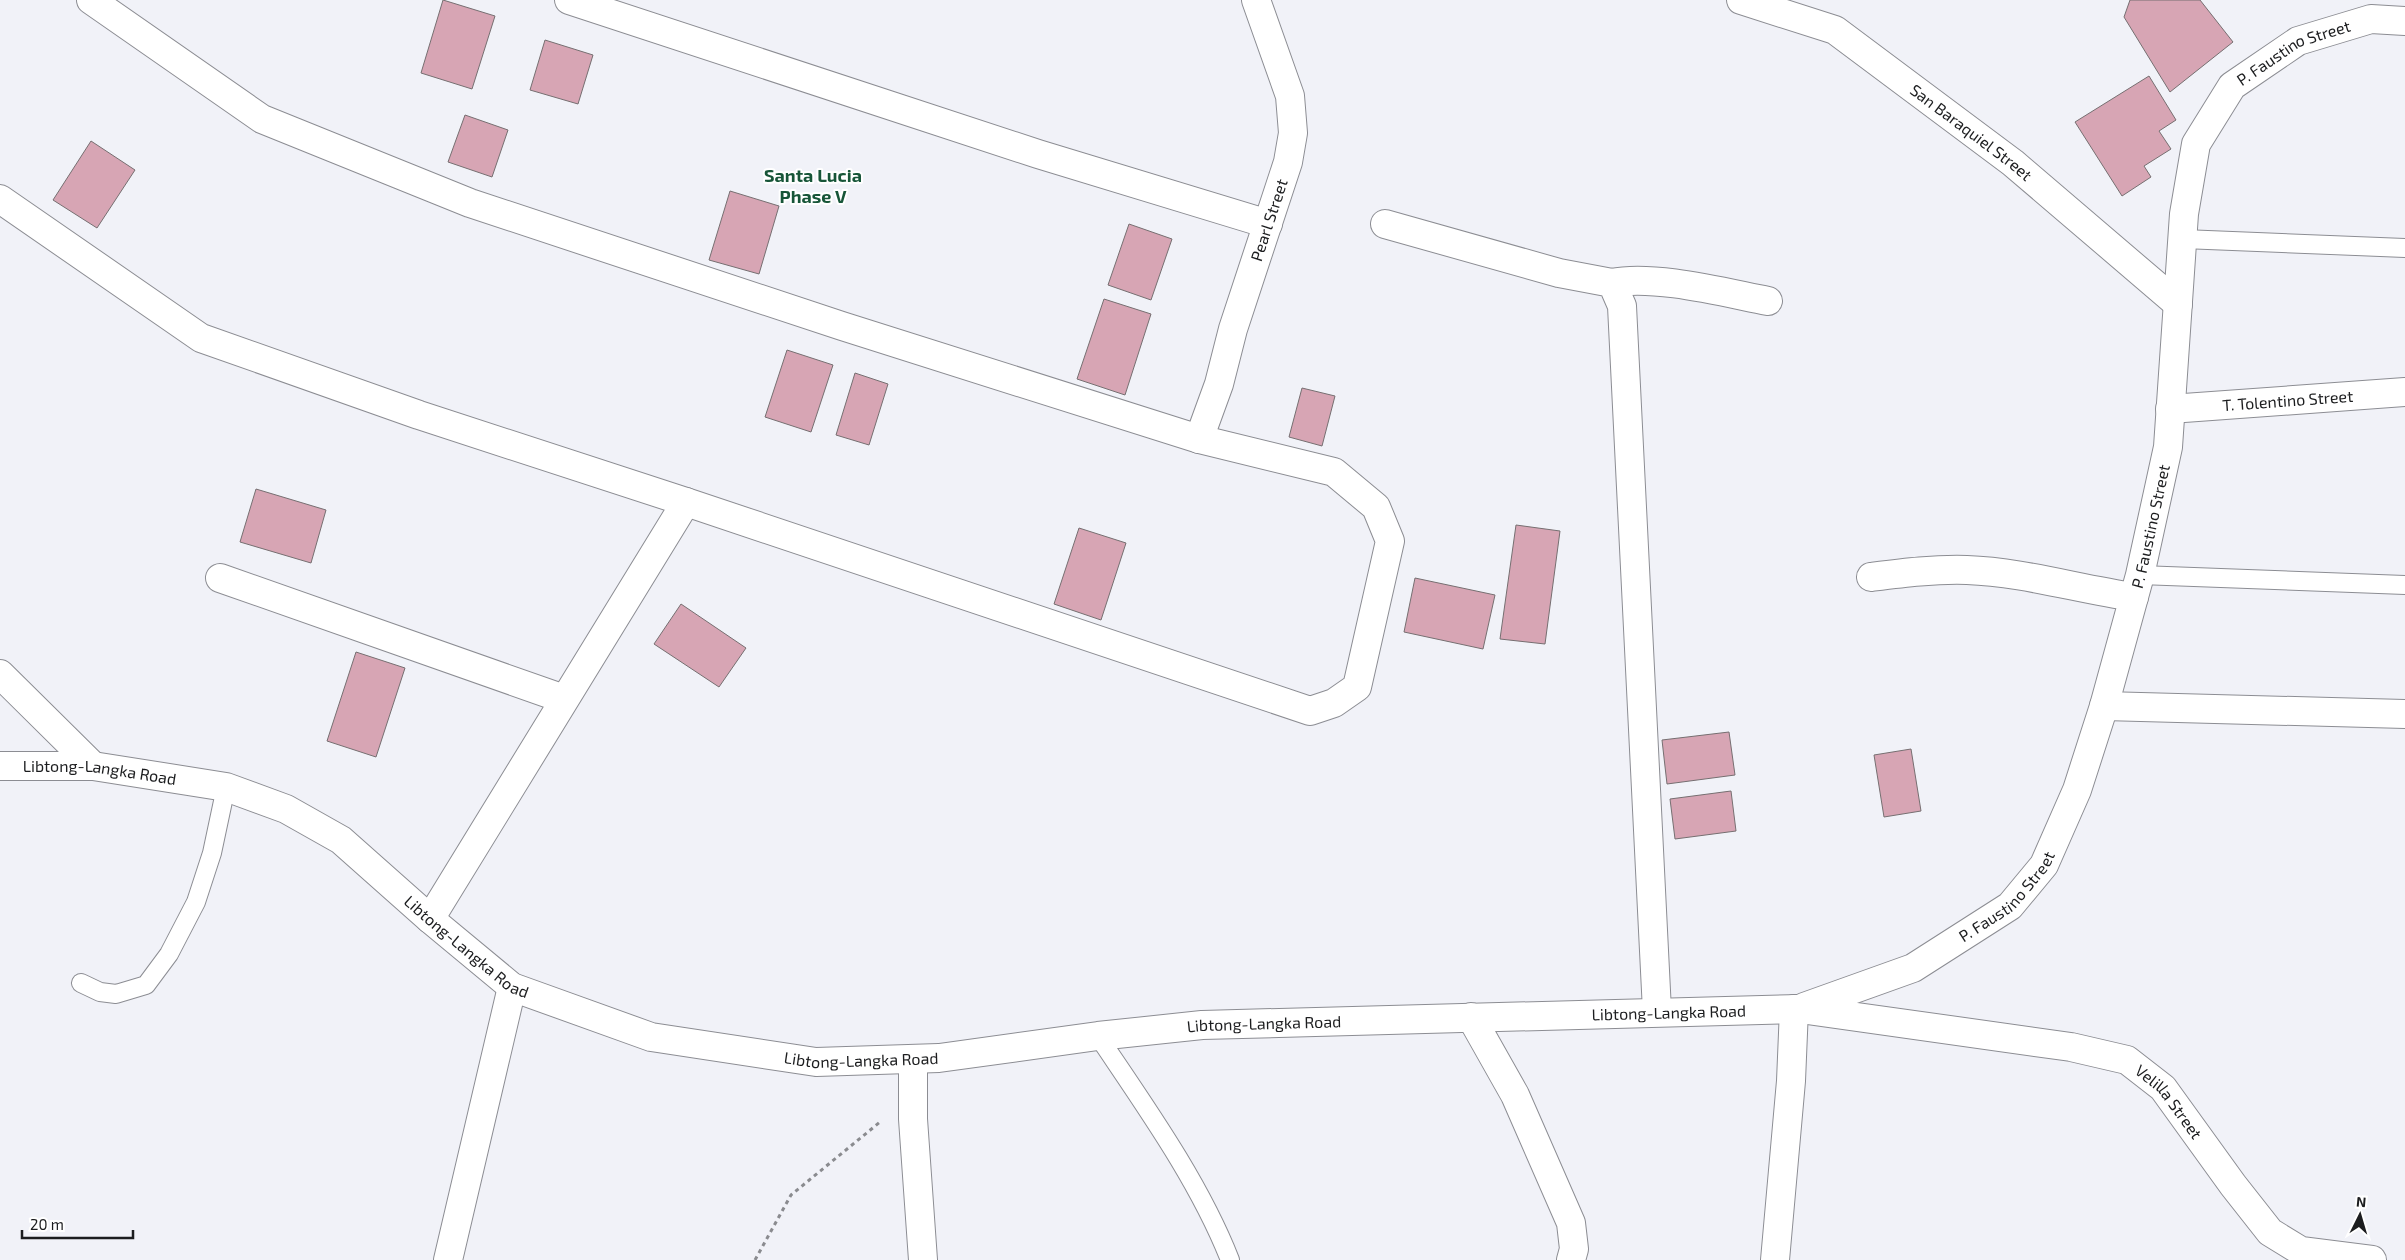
<svg xmlns="http://www.w3.org/2000/svg" width="2405" height="1260" font-family="'Exo 2',sans-serif">
  <style>
    .building { fill: #d7a5b4; stroke: #766f71 }
    .lines { fill: none; stroke-linecap: round; stroke-linejoin: round }
    .lane-casing { stroke: #8c8d93; stroke-width: 20 }
    .street-casing { stroke: #8c8d93; stroke-width: 30 }
    .secondary-casing { stroke: #8c8d93; stroke-width: 30 }
    .path { stroke: #8a8b8f; stroke-width: 3; stroke-dasharray: 4 4; stroke-linecap: butt }
    .lane { stroke: #fff; stroke-width: 18 }
    .street { stroke: #fff; stroke-width: 28 }
    .secondary { stroke: #fff; stroke-width: 28 }
    .labels { text-anchor: middle; stroke-width: 4; stroke-linejoin: round; paint-order: stroke }
    .street-label { font-size: 16px; fill: #1c1d1f; stroke: #fff }
    .neighbourhood-label { font-size: 18px; font-weight: bold; fill: #175538; stroke: #fff }
  </style>
  <rect width="100%" height="100%" fill="#f1f2f8"/>
  <g class="building">
    <path d="M443,0L495,16L472,89L421,73Z"/>
    <path d="M2130,0H2200L2233,42L2170,92L2124,17Z"/>
    <path d="M545,40L593,55L578,104L530,90Z"/>
    <path d="M2149,76L2176,120L2159,131L2171,149L2144,166L2151,177L2122,196L2075,122Z"/>
    <path d="M465,115L508,130L492,177L448,162Z"/>
    <path d="M91,141L135,170L97,228L53,200Z"/>
    <path d="M730,191L779,206L759,274L709,260Z"/>
    <path d="M1129,224L1172,239L1151,300L1108,285Z"/>
    <path d="M1104,299L1151,314L1125,395L1077,379Z"/>
    <path d="M787,350L833,365L811,432L765,417Z"/>
    <path d="M855,373L888,384L869,445L836,435Z"/>
    <path d="M1302,388L1335,396L1322,446L1289,437Z"/>
    <path d="M256,489L326,510L311,563L240,542Z"/>
    <path d="M1516,525L1560,531L1545,644L1500,639Z"/>
    <path d="M1079,528L1126,543L1101,620L1054,604Z"/>
    <path d="M1415,578L1495,595L1483,649L1404,632Z"/>
    <path d="M681,604L746,648L719,687L654,644Z"/>
    <path d="M356,652L405,668L376,757L327,741Z"/>
    <path d="M1729,732L1735,775L1667,784L1662,740Z"/>
    <path d="M1911,749L1921,811L1884,817L1874,755Z"/>
    <path d="M1731,791L1736,831L1675,839L1670,799Z"/>
  </g>
  <g class="lines">
    <defs>
      <g id="lane">
        <path d="M2183,239L2405,248"/>
        <path d="M2140,575L2405,585"/>
        <path d="M81,983L100,992L116,994L146,985L169,954L196,902L212,853L226,787"/>
        <path d="M1098,1036C1145,1106 1199,1181 1230,1260"/>
      </g>
      <g id="street">
        <path d="M569,0L1038,154L1268,224"/>
        <path id="s1" d="M1741,0L1835,30L2013,163L2178,304"/>
        <path d="M0,199L201,338L419,415L686,502L1310,711L1334,703L1357,687L1390,541L1376,507L1334,472L1199,439L842,326L470,203L262,119L91,0"/>
        <path d="M1385,224L1559,273L1612,283L1622,306L1657,1011"/>
        <path d="M1612,283C1653,274 1726,293 1768,301"/>
        <path id="s2" d="M2170,409L2405,392"/>
        <path id="s3" d="M1199,439L1219,384L1233,329L1288,162L1293,133L1290,96L1256,0"/>
        <path d="M1871,577C1903,573 1934,569 1967,570C2023,572 2078,589 2134,597"/>
        <path d="M220,578L564,699"/>
        <path d="M0,674L93,766"/>
        <path d="M2104,706L2405,714"/>
        <path d="M430,919L686,502"/>
        <path d="M1471,1017L1515,1095L1571,1223L1574,1249L1571,1260"/>
        <path d="M913,1059V1119L923,1260"/>
        <path d="M448,1260L512,987"/>
        <path d="M1775,1260L1791,1081L1794,1009"/>
      </g>
      <g id="secondary">
        <path id="s4" d="M0,766H93L226,787L286,809L341,840L430,919L512,987L651,1037L816,1062L939,1058L1098,1036L1202,1025L1800,1009L2071,1047L2127,1060L2163,1088L2233,1185L2270,1232L2301,1251L2372,1260"/>
        <path id="s5" d="M1804,1007L1913,968L2010,906L2044,865L2077,790L2104,706L2140,575L2168,447L2184,214L2196,144L2232,86L2298,41L2371,19L2405,21"/>
      </g>
    </defs>
    <use href="#lane" class="lane-casing"/>
    <use href="#street" class="street-casing"/>
    <use href="#secondary" class="secondary-casing"/>
    <path class="path" d="M755,1260L791,1195L880,1122"/>
    <use href="#lane" class="lane"/>
    <use href="#street" class="street"/>
    <use href="#secondary" class="secondary"/>
  </g>
  <g class="labels">
    <g class="street-label">
      <text dy="6" stroke="none"><textPath href="#s5" startOffset="1165">P. Faustino Street</textPath></text>
      <text dy="6" stroke="none"><textPath href="#s1" startOffset="269">San Baraquiel Street</textPath></text>
      <text dy="6" stroke="none"><textPath href="#s3" startOffset="230">Pearl Street</textPath></text>
      <text dy="6" stroke="none"><textPath href="#s2" startOffset="118">T. Tolentino Street</textPath></text>
      <text dy="6" stroke="none"><textPath href="#s5" startOffset="640">P. Faustino Street</textPath></text>
      <text dy="6" stroke="none"><textPath href="#s4" startOffset="100">Libtong-Langka Road</textPath></text>
      <text dy="6" stroke="none"><textPath href="#s5" startOffset="235">P. Faustino Street</textPath></text>
      <text dy="6" stroke="none"><textPath href="#s4" startOffset="520">Libtong-Langka Road</textPath></text>
      <text dy="6" stroke="none"><textPath href="#s4" startOffset="1750">Libtong-Langka Road</textPath></text>
      <text dy="6" stroke="none"><textPath href="#s4" startOffset="1345">Libtong-Langka Road</textPath></text>
      <text dy="6" stroke="none"><textPath href="#s4" startOffset="940">Libtong-Langka Road</textPath></text>
      <text dy="6" stroke="none"><textPath href="#s4" startOffset="2272">Velilla Street</textPath></text>
    </g>
    <g class="neighbourhood-label">
      <text x="813" y="182">Santa Lucia<tspan x="813" dy="21">Phase V</tspan></text>
    </g>
  </g>
  <g transform="translate(2360 1215) rotate(5)" stroke="#ffffff" stroke-width="4" paint-order="stroke">
  <path d="M0-4L9 19L0 12L-9 19Z" fill="#1c1d1f"/>
  <text y="-8" font-size="14" font-weight="bold" text-anchor="middle" fill="#1c1d1f">N</text>
  </g>
  <path d="M22 1230v8h111v-8" fill="none" stroke="#1c1d1f" stroke-width="2.5"/>
  <text x="30" y="1230" font-size="15" fill="#1c1d1f" stroke="#ffffff" stroke-width="4" paint-order="stroke">20 m</text>
</svg>
